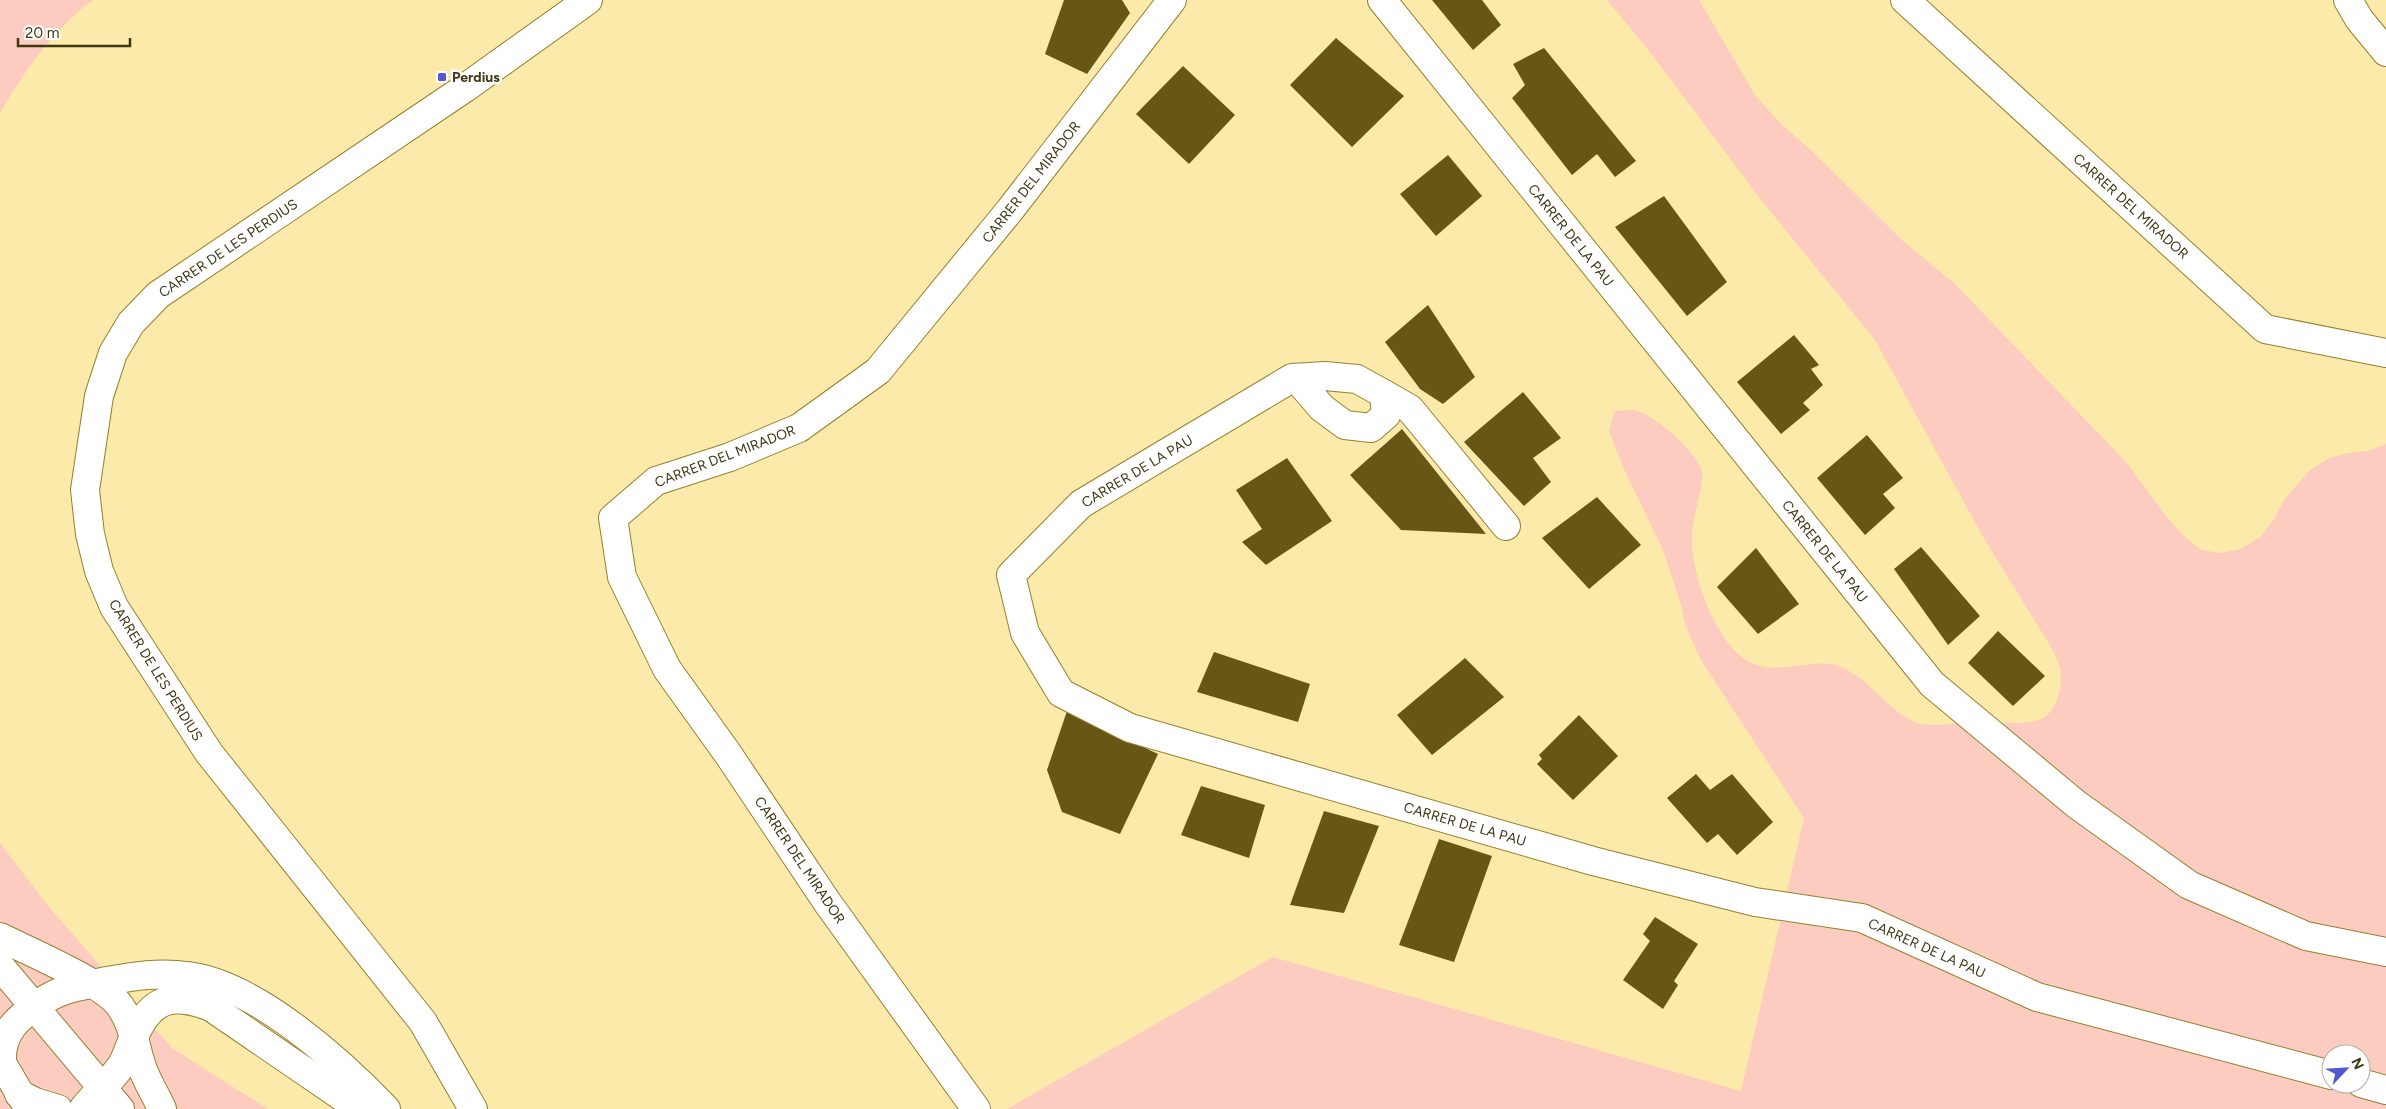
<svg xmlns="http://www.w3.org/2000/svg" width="2386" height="1109" font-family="Figtree,sans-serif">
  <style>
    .green { fill: #fbccbf; fill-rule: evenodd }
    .building { fill: #675717 }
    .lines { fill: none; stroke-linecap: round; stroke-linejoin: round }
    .minor-casing { stroke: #95802c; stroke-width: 30 }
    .tertiary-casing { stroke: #95802c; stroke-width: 30 }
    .minor { stroke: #fff; stroke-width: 28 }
    .tertiary { stroke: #fff; stroke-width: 28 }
    .poi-dot { fill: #5059cf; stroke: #fff; stroke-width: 2 }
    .labels { text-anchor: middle; stroke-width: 5; stroke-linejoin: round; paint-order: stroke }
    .poi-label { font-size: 14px; font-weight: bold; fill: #403715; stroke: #fff; text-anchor: start }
    .street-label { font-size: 14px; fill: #403715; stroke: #fff }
  </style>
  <rect width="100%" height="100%" fill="#fbeaaa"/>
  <g class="green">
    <path d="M0,0H93C54,28 24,72 0,113Z"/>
    <path d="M1607,0H1699L1755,95L1781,124L1812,151L1903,241L1955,284L2126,462L2166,516L2183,535L2201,550L2221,553L2241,549L2260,537L2273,521L2284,500L2310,470L2328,459L2348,453L2368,451L2386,444V1109H1007L1273,957L1741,1091L1804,818L1701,660L1685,625L1681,604L1663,550L1624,469L1609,431L1615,411C1621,411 1631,409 1637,411C1656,416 1698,453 1702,472C1704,483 1693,518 1692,532C1689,568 1713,636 1743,658C1772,679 1807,658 1835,665C1868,674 1885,711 1918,723C1930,727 1960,723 1974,722C1993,722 2016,725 2035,721C2057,716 2063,688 2060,668C2059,661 2054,654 2051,647L1982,535L1875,340L1762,201L1646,47ZM2331,1054H2361V1084H2331Z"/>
    <path d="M0,843L49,907L172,1048L268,1109H0Z"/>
  </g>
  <g class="building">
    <path d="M1064,0H1122L1130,13L1087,74L1045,54Z"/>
    <path d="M1432,0H1482L1501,25L1473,50Z"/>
    <path d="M1336,38L1404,96L1352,147L1290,85Z"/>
    <path d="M1544,48L1636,161L1615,177L1597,154L1572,175L1512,98L1525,85L1513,64Z"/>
    <path d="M1183,66L1235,115L1189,164L1136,114Z"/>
    <path d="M1448,155L1482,196L1436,236L1400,194Z"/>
    <path d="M1664,196L1727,282L1687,316L1615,227Z"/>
    <path d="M1428,305L1475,377L1443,404L1420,389L1385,342Z"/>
    <path d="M1794,335L1819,365L1811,369L1823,385L1803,403L1810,410L1781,434L1737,382Z"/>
    <path d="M1523,392L1561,438L1533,458L1551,482L1524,506L1464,442Z"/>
    <path d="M1402,429L1486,534L1401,530L1350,475Z"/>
    <path d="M1867,435L1903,478L1883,494L1895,508L1865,535L1817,478Z"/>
    <path d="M1287,458L1332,521L1266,565L1242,542L1262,529L1236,490Z"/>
    <path d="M1597,497L1641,545L1589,589L1542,538Z"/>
    <path d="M1921,547L1980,616L1948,645L1894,569Z"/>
    <path d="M1756,548L1799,604L1758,634L1717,587Z"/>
    <path d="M1998,631L2045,676L2013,706L1968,663Z"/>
    <path d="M1214,652L1310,684L1298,722L1197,692Z"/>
    <path d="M1465,658L1504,697L1432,755L1397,715Z"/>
    <path d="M1067,711L1158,754L1120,834L1062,812L1047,770Z"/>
    <path d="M1579,715L1618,756L1573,800L1537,764L1542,759L1539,755Z"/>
    <path d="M1696,774L1710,790L1732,774L1773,822L1737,855L1718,834L1707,843L1667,798Z"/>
    <path d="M1201,786L1265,805L1249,858L1181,835Z"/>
    <path d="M1324,811L1379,826L1344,913L1290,905Z"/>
    <path d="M1439,839L1492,856L1454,962L1399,945Z"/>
    <path d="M1655,917L1698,944L1674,981L1678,985L1663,1009L1623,980L1650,941L1643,934Z"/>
  </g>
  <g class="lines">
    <defs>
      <g id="minor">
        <path d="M1382,0L1932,684L2076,804L2189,885L2306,936L2386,952"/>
        <path d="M1905,0L2265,329L2386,353"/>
        <path d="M2348,0L2359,19L2386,52"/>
        <path d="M1296,378L1322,408L1345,425L1371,428L1386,415L1384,394L1357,379L1325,376L1292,378L1081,504L1011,575L1025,633L1061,693L1130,728L1593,861L1755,902L1862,918L2037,997L2331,1075"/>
        <path d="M1384,394L1410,409L1506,526"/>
        <path d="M0,937C28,951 104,983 120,1006C133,1024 135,1046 142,1067C147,1082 156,1095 162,1109"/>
        <path d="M0,1060L29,1109"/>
        <path d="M2,1063C0,1032 18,1017 43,1001C64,987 84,986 107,981C134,976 160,972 187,976C255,984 340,1061 386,1109"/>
        <path d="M2361,1083L2386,1090"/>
        <path d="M19,1094L35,1102L58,1109"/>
        <path d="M83,1109C95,1094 110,1082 121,1066C127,1057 129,1046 134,1037C151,998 172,992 211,1007L360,1109"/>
        <path d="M473,1109L423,1022L209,753L114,607L99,571L90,534L85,490L99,396L113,353L131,323L158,295L465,88L588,0"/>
        <path d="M976,1109L827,902L728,754L667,669L622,577L613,518L656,481L730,457L799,428L878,371L1010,210L1172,0"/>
      </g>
      <path id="tertiary" d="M0,966L120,1109"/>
    </defs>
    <use href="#minor" class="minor-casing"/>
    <use href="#tertiary" class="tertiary-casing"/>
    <use href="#minor" class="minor"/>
    <use href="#tertiary" class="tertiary"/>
  </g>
  <rect class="poi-dot" x="437" y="72" width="10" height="10" rx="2.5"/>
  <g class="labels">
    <g class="poi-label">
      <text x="452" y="82">Perdius</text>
    </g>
    <g class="street-label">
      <text transform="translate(1031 182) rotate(-52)" y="5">CARRER DEL MIRADOR</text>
      <text transform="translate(2131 206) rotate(42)" y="5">CARRER DEL MIRADOR</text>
      <text transform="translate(1571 235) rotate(51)" y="5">CARRER DE LA PAU</text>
      <text transform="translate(228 248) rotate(-34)" y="5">CARRER DE LES PERDIUS</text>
      <text transform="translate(725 456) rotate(-21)" y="5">CARRER DEL MIRADOR</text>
      <text transform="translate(1137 471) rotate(-31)" y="5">CARRER DE LA PAU</text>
      <text transform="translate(1825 551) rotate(51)" y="5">CARRER DE LA PAU</text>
      <text transform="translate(156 670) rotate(58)" y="5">CARRER DE LES PERDIUS</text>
      <text transform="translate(1465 824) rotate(16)" y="5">CARRER DE LA PAU</text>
      <text transform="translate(800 860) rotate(56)" y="5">CARRER DEL MIRADOR</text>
      <text transform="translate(1927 948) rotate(24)" y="5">CARRER DE LA PAU</text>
    </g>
  </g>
  <g transform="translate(2346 1069) rotate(65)"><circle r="24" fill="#ffffff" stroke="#b3afa1"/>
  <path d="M0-4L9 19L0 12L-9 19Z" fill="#5059cf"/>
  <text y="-8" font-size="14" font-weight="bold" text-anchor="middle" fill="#403715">N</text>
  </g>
  <path d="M18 38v8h112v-8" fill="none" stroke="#403715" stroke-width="2.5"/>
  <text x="25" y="38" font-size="15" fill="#403715" stroke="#ffffff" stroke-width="4" paint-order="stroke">20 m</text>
</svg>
